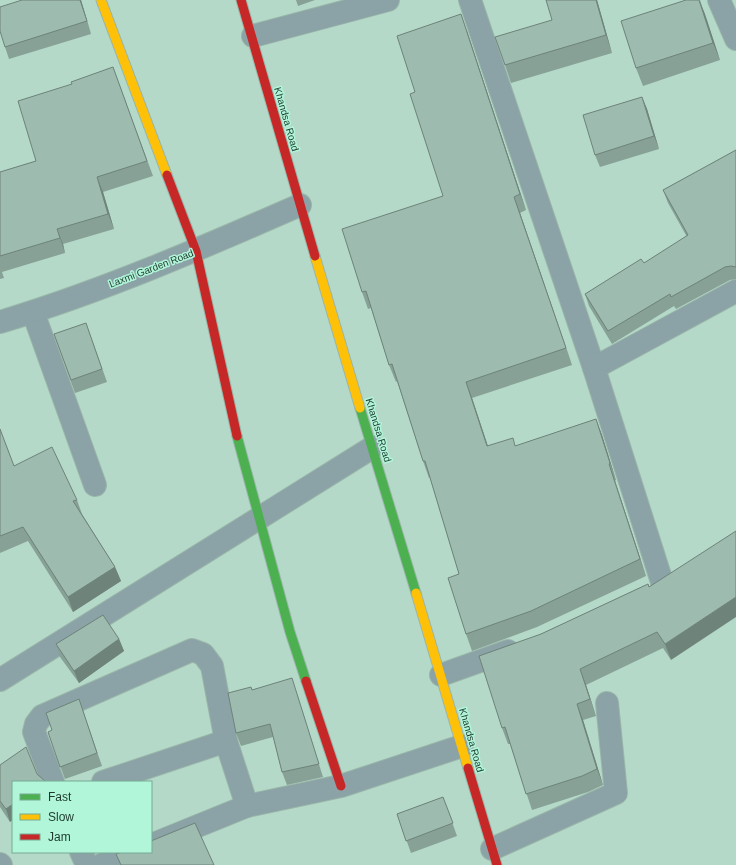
<svg xmlns="http://www.w3.org/2000/svg" width="736" height="865" font-family="Arial,sans-serif">
  <style>
    .lines { fill: none; stroke-linecap: round; stroke-linejoin: round }
    .street-casing { stroke: #99b6a9; stroke-width: 24 }
    .fast-casing { stroke: #99b6a9; stroke-width: 11 }
    .slow-casing { stroke: #99b6a9; stroke-width: 11 }
    .jam-casing { stroke: #99b6a9; stroke-width: 11 }
    .street { stroke: #8ba2a6; stroke-width: 22 }
    .fast { stroke: #4caf50; stroke-width: 9 }
    .slow { stroke: #ffc107; stroke-width: 9 }
    .jam { stroke: #c62828; stroke-width: 9 }
    .wall { fill: #87a196 }
    .shaded-wall { fill: #6e837a }
    .building { fill: #9dbbae; stroke: #6e837a }
    .labels { text-anchor: middle; stroke-width: 3; stroke-linejoin: round; paint-order: stroke }
    .street-label { font-size: 10px; fill: #1e3a2f; stroke: #b1f6d9 }
  </style>
  <rect width="100%" height="100%" fill="#b4d9c9"/>
  <g class="lines">
    <defs>
      <g id="street">
        <path d="M470,0L594,368L662,582"/>
        <path d="M719,0L736,39"/>
        <path d="M253,36L388,0"/>
        <path d="M33,312L95,485"/>
        <path d="M0,322C103,291 202,248 300,205"/>
        <path d="M594,368L736,291"/>
        <path d="M441,675L508,651"/>
        <path d="M0,680L373,447"/>
        <path d="M53,782L34,732L36,724L42,716L192,650L203,654L212,666L226,741L247,806"/>
        <path d="M103,782L226,741"/>
        <path d="M151,845L247,806L341,786L462,746"/>
        <path d="M492,849L616,793L607,703"/>
        <path d="M81,852L87,865"/>
        <path d="M0,864L1,865"/>
        <path d="M101,865L133,852"/>
      </g>
      <g id="fast">
        <path d="M360,408L416,593"/>
        <path d="M237,436L290,632L306,681"/>
      </g>
      <g id="slow">
        <path d="M101,0L167,175"/>
        <path d="M315,256L360,408"/>
        <path d="M416,593L468,768"/>
      </g>
      <g id="jam">
        <path d="M241,0L315,256"/>
        <path d="M167,175L196,251L237,436"/>
        <path d="M306,681L341,786"/>
        <path d="M468,768L497,865"/>
      </g>
    </defs>
    <use href="#street" class="street-casing"/>
    <use href="#fast" class="fast-casing"/>
    <use href="#slow" class="slow-casing"/>
    <use href="#jam" class="jam-casing"/>
    <use href="#street" class="street"/>
    <use href="#fast" class="fast"/>
    <use href="#slow" class="slow"/>
    <use href="#jam" class="jam"/>
  </g>
  <g class="wall">
    <path d="M81,0L91,34L9,59L5,47Z"/>
    <path d="M296,0H315L298,6Z"/>
    <path d="M597,0L612,53L511,83L505,65L552,20Z"/>
    <path d="M700,0L720,60L643,86L636,68Z"/>
    <path d="M467,31L526,210L520,213L572,365L472,398L488,446H516L596,419L602,435L616,480L615,481L646,576L537,627L472,651L466,634L459,574L430,478H429L423,461L397,381L396,382L389,365L371,308L368,309L362,292L443,196L415,92Z"/>
    <path d="M113,67L153,176L103,192L114,229L63,244L65,253L2,272L4,278L0,279V172L36,161L72,84Z"/>
    <path d="M642,97L647,109L659,149L600,167L595,155Z"/>
    <path d="M736,150V279L730,280L676,309L674,306L612,344L589,306L585,294L644,263L687,237L668,203L663,190Z"/>
    <path d="M86,323L107,382L75,393L54,334Z"/>
    <path d="M0,429L14,466L77,500L82,514L115,567L121,581L73,612L28,541L0,553Z"/>
    <path d="M648,584L671,660L663,648L586,685L596,716L583,720L603,785L588,792L532,810L510,744H508L502,728L541,634Z"/>
    <path d="M119,639L124,651L79,683L60,657L56,644Z"/>
    <path d="M252,690L296,691L323,777L287,785L282,772L273,737L241,746L236,733Z"/>
    <path d="M79,699L102,766L65,779L48,732L52,730Z"/>
    <path d="M0,765L37,774L46,782H13L10,822L0,807Z"/>
    <path d="M443,797L457,836L411,853L397,814Z"/>
  </g>
  <g class="shaded-wall">
    <path d="M80,0H81L91,34L87,21Z"/>
    <path d="M596,0H597L612,53L606,35Z"/>
    <path d="M699,0L705,14L720,60L713,43Z"/>
    <path d="M461,14L467,31L526,210L520,194Z"/>
    <path d="M642,97L647,109L659,149L654,136Z"/>
    <path d="M97,177L103,192L114,229L108,214Z"/>
    <path d="M514,197L520,213L572,365L566,348Z"/>
    <path d="M57,229L63,244L65,253Z"/>
    <path d="M466,382L472,398L493,462L487,446Z"/>
    <path d="M596,419L602,435L616,480L610,463Z"/>
    <path d="M609,464L615,481L646,576L640,559Z"/>
    <path d="M115,567L121,581L73,612L68,597Z"/>
    <path d="M736,597V617L671,660L665,644Z"/>
    <path d="M119,639L124,651L79,683L74,671Z"/>
    <path d="M580,669L586,685L596,716L590,699Z"/>
    <path d="M577,704L583,720L603,785L597,769Z"/>
    <path d="M13,804V820L10,822L6,809Z"/>
  </g>
  <g class="building">
    <path d="M22,0H80L87,21L5,47L0,31V7Z"/>
    <path d="M546,0H596L606,35L505,65L495,37L552,20Z"/>
    <path d="M686,0H699L713,43L636,68L621,21Z"/>
    <path d="M461,14L520,194L514,197L566,348L466,382L487,446L513,438L515,446L596,419L610,463L609,464L640,559L531,611L466,634L448,578L459,574L425,461H423L392,364L389,365L366,291L362,292L342,229L443,196L410,94L415,92L397,36Z"/>
    <path d="M113,67L147,161L97,177L108,214L57,229L60,238L0,256V172L36,161L18,101L72,84L71,82Z"/>
    <path d="M642,97L654,136L595,155L583,115Z"/>
    <path d="M736,150V267L731,266L725,267L671,297L670,294L608,331L585,294L641,259L644,263L688,235L663,190Z"/>
    <path d="M86,323L102,369L71,380L54,334Z"/>
    <path d="M0,429L14,466L52,447L77,500L73,501L115,567L68,597L23,527L0,536Z"/>
    <path d="M736,531V597L665,644L657,632L580,669L590,699L577,704L597,769L582,776L526,794L505,727L502,728L479,656L541,634L648,584L649,587Z"/>
    <path d="M103,615L119,639L74,671L56,644Z"/>
    <path d="M292,678L319,764L282,772L270,724L236,733L228,693L251,687L252,690Z"/>
    <path d="M79,699L97,753L60,767L48,732L52,730L46,713Z"/>
    <path d="M26,747L37,774L46,782H13V804L6,809L0,801V765Z"/>
    <path d="M443,797L453,823L406,841L397,814Z"/>
    <path d="M195,823L214,865H121L116,854L122,852H151V841Z"/>
  </g>
  <g class="labels">
    <g class="street-label">
      <text transform="translate(287 119) rotate(74)" y="4">Khandsa Road</text>
      <text transform="translate(151 268) rotate(-21)" y="4">Laxmi Garden Road</text>
      <text transform="translate(379 430) rotate(73)" y="4">Khandsa Road</text>
      <text transform="translate(472 740) rotate(74)" y="4">Khandsa Road</text>
    </g>
  </g>
  <rect x="12" y="781" width="140" height="72" fill="#b1f6d9" stroke="#76ab95"/>
  <rect x="20" y="794" width="20" height="6" fill="#4caf50" stroke="#76ab95"/>
  <text x="48" y="801" font-size="12" fill="#1e3a2f">Fast</text>
  <rect x="20" y="814" width="20" height="6" fill="#ffc107" stroke="#76ab95"/>
  <text x="48" y="821" font-size="12" fill="#1e3a2f">Slow</text>
  <rect x="20" y="834" width="20" height="6" fill="#c62828" stroke="#76ab95"/>
  <text x="48" y="841" font-size="12" fill="#1e3a2f">Jam</text>
</svg>
